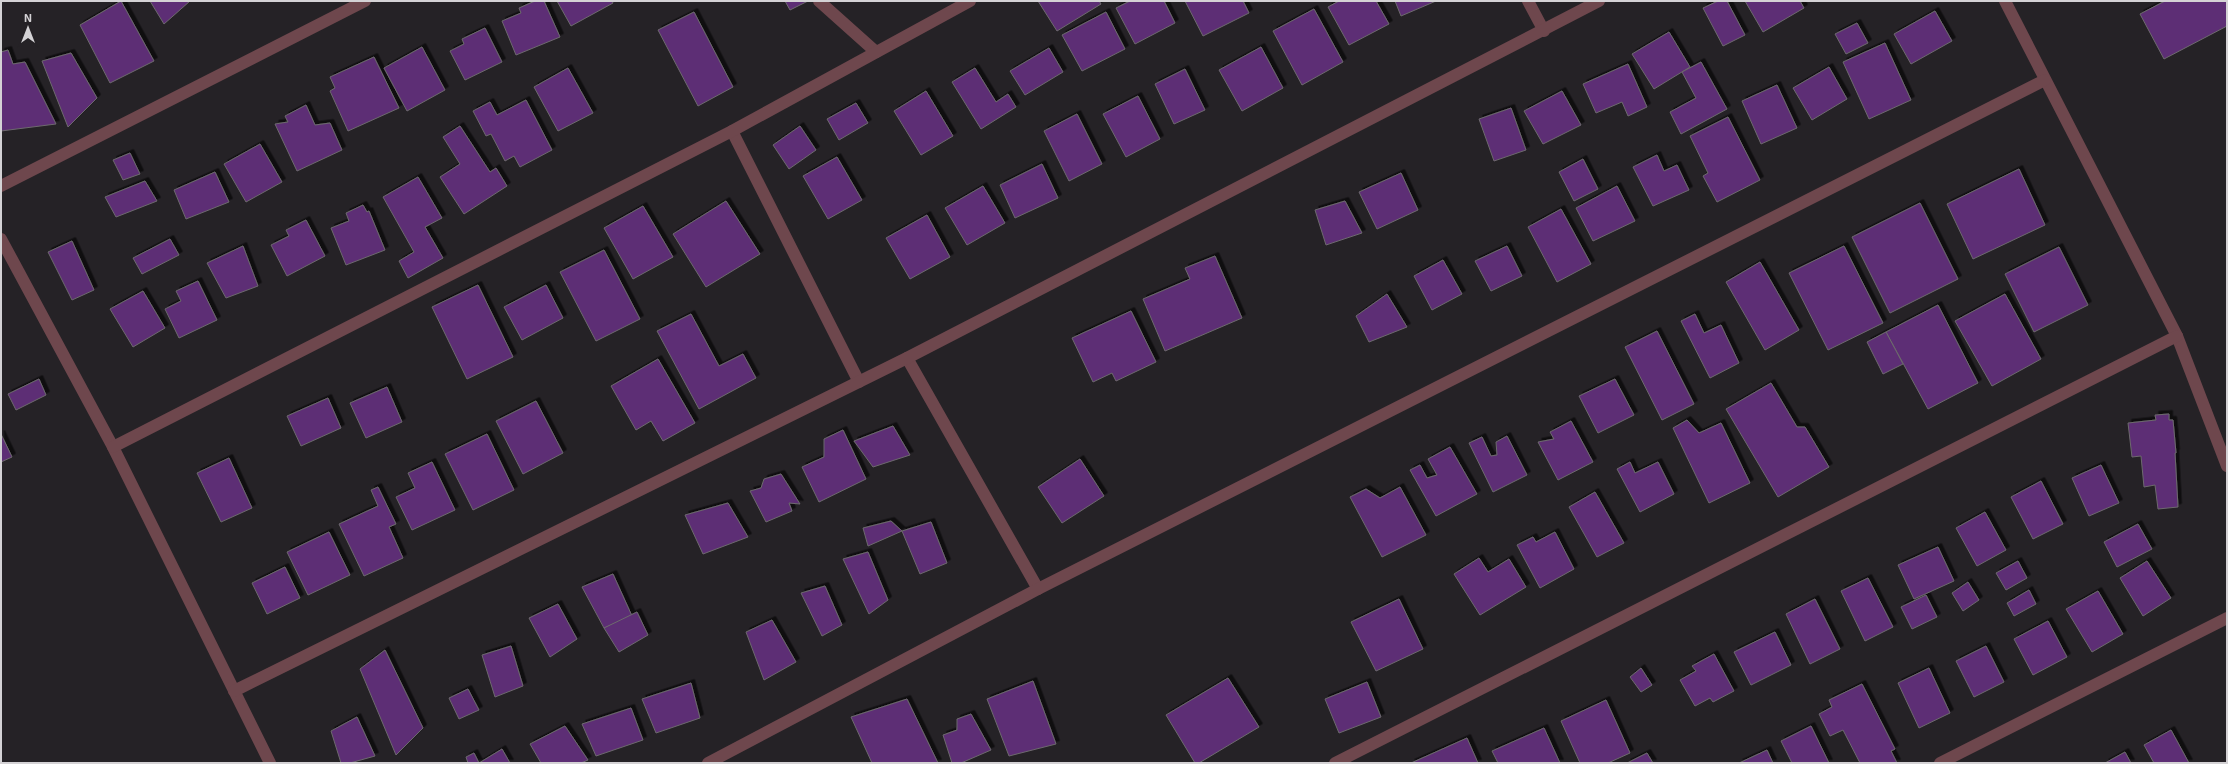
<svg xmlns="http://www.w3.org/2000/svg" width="2228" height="764" font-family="'Exo 2',sans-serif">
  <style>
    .building { fill: #5d2f74; stroke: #6d696e; filter: url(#shadow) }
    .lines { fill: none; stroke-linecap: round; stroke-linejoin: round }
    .street { stroke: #6e474d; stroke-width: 12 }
  </style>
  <defs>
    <filter id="shadow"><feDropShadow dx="3.5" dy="-3.5" stdDeviation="0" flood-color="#0009"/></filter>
  </defs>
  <rect width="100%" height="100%" fill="#252226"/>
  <g class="building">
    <path d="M121,1L154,61L110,83L80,25Z"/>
    <path d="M150,1H190L164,24Z"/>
    <path d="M535,1H544L560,37L516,55L502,21L521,13L519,8Z"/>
    <path d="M557,1H612L613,3L571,26Z"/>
    <path d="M785,1H808L790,10Z"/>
    <path d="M1038,1H1099L1101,4L1057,31Z"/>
    <path d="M1130,1H1164L1175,23L1135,44L1116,8Z"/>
    <path d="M1185,1H1243L1249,13L1203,36Z"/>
    <path d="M1339,1H1376L1389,24L1349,45L1328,7Z"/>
    <path d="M1395,1H1436L1401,16Z"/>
    <path d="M1718,1H1727L1745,35L1723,46L1703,8Z"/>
    <path d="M1745,1H1800L1804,8L1763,32Z"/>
    <path d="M2165,1H2227V26L2164,59L2140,14Z"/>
    <path d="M1314,9L1343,62L1302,85L1273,31Z"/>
    <path d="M1935,11L1952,41L1911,64L1894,34Z"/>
    <path d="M694,12L733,87L698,106L658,30Z"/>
    <path d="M1106,12L1125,49L1082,71L1062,35Z"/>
    <path d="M1857,23L1868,43L1846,54L1835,34Z"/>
    <path d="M485,28L502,62L465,80L450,51L464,44L462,39Z"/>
    <path d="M1669,32L1690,67L1654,89L1632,54Z"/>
    <path d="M1885,43L1911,100L1869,119L1843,62Z"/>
    <path d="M422,47L445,90L407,111L384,68Z"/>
    <path d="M1261,47L1283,88L1242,111L1219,70Z"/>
    <path d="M1049,48L1063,72L1025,95L1010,71Z"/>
    <path d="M8,50L13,64L25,62L56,124L1,131V52Z"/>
    <path d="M71,53L97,98L68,127L42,61Z"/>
    <path d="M374,57L399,108L348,131L330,91L335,88L330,77Z"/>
    <path d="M1701,62L1727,109L1681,134L1670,112L1696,98L1682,72Z"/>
    <path d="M1628,64L1647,107L1628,116L1622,102L1596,113L1583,84Z"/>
    <path d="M1829,67L1847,99L1812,120L1793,88Z"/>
    <path d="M568,68L593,113L558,131L534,87Z"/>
    <path d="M975,68L996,102L1008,94L1016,107L981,129L952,82Z"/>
    <path d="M1185,69L1205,110L1174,124L1155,84Z"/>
    <path d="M1777,85L1797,128L1761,144L1742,101Z"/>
    <path d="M926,91L953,136L921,155L894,111Z"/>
    <path d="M1562,91L1581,125L1543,144L1524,111Z"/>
    <path d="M1138,96L1160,139L1126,157L1103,114Z"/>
    <path d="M526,100L552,150L520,167L514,156L505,161L491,134L486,136L473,111L490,102L497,115Z"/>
    <path d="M856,103L868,123L839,140L827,119Z"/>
    <path d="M306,105L315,125L330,123L342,150L297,171L275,124L288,122L285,116Z"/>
    <path d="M1511,108L1526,150L1494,161L1479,119Z"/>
    <path d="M1077,114L1102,164L1069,181L1044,131Z"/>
    <path d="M1728,117L1760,180L1717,202L1703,176L1708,173L1690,136Z"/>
    <path d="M460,126L490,172L496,168L507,186L464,214L440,177L460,164L443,137Z"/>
    <path d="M800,126L816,150L789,169L773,145Z"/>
    <path d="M260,144L282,182L246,202L224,164Z"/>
    <path d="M130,153L140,174L123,180L113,160Z"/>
    <path d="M1657,155L1664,171L1677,165L1689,190L1653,206L1633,167Z"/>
    <path d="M837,157L862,200L828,219L803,176Z"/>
    <path d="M1583,159L1598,189L1574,201L1559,172Z"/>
    <path d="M1042,164L1058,198L1015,218L1000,185Z"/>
    <path d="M2019,169L2045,225L1973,259L1947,204Z"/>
    <path d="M215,172L229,202L186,219L174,190Z"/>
    <path d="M1401,173L1418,210L1377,229L1359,192Z"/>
    <path d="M418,177L442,218L425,227L443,258L408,278L399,261L414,252L383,197Z"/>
    <path d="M145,181L157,201L116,217L105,197Z"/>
    <path d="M983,186L1005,223L967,245L945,208Z"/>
    <path d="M1617,186L1635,221L1593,241L1576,208Z"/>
    <path d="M726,201L760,254L706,287L673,234Z"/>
    <path d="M1345,201L1362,233L1326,245L1315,210Z"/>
    <path d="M1920,203L1958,279L1890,313L1852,237Z"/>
    <path d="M363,205L367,212L369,211L385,250L346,265L331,228L349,221L346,213Z"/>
    <path d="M643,206L673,257L633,279L604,228Z"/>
    <path d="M1561,209L1591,264L1557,282L1528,227Z"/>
    <path d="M927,215L950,257L910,279L886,238Z"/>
    <path d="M306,220L325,256L287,276L271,245L289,236L286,230Z"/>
    <path d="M170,239L179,255L142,274L133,258Z"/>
    <path d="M72,241L94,290L72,300L48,252Z"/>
    <path d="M243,246L258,286L226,298L207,263Z"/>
    <path d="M1507,246L1522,276L1491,291L1475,261Z"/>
    <path d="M1844,246L1883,323L1828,350L1789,273Z"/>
    <path d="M2059,247L2088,305L2034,332L2005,274Z"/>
    <path d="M604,250L640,319L596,341L560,272Z"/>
    <path d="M1215,256L1242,318L1165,351L1143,299L1190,279L1185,268Z"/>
    <path d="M1443,260L1462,294L1432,310L1414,276Z"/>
    <path d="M1760,262L1799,330L1765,350L1726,282Z"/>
    <path d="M198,281L217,320L179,338L165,309L181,301L176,291Z"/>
    <path d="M478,285L513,357L467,379L432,307Z"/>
    <path d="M546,285L563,318L522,340L504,307Z"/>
    <path d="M143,291L165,328L133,347L110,309Z"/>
    <path d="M1387,294L1407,327L1369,342L1356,316Z"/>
    <path d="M2005,294L2041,359L1992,386L1955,321Z"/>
    <path d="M1938,305L1978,383L1928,409L1886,332Z"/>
    <path d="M1131,311L1156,362L1116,381L1112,373L1093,382L1072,338Z"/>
    <path d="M691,314L719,366L743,354L756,378L699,409L657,331Z"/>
    <path d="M1695,314L1704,333L1721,325L1739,363L1710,378L1681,321Z"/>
    <path d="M1657,331L1694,404L1662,420L1625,347Z"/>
    <path d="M1886,332L1903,364L1883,374L1867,342Z"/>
    <path d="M658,359L695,423L663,441L651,421L636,430L611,386Z"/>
    <path d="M39,379L46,395L16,410L8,394Z"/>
    <path d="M1615,379L1634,415L1598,433L1579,396Z"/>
    <path d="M1771,383L1797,427H1805L1829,467L1778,497L1726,409Z"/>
    <path d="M387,387L402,422L366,438L350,403Z"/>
    <path d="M328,398L341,428L301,446L287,416Z"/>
    <path d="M536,401L563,453L523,474L496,421Z"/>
    <path d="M2169,414V420H2173L2176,453H2175L2178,507L2158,509L2155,485L2144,487L2141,456L2132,457L2128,423L2156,420L2155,415Z"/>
    <path d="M1687,420L1699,433L1721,423L1750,483L1709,503L1673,428Z"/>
    <path d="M1571,421L1593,462L1558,480L1538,442L1554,439L1550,432Z"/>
    <path d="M893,426L910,455L873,467L854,441Z"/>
    <path d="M843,430L866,479L819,502L802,467L824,457V439Z"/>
    <path d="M1,434L12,457L1,462Z"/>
    <path d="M487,434L514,490L473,510L445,454Z"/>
    <path d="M1507,436L1527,475L1493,492L1469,443L1482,437L1491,456L1497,455L1496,442Z"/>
    <path d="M1450,447L1477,494L1436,516L1410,470L1420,465L1427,478L1437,475L1428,459Z"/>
    <path d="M229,458L252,508L221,522L197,473Z"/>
    <path d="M1080,459L1104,496L1062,523L1038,487Z"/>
    <path d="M432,462L455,510L412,530L396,497L415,488L408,473Z"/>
    <path d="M1630,462L1635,473L1658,462L1674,494L1640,512L1617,469Z"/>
    <path d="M2101,465L2119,503L2089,516L2072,478Z"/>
    <path d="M781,474L800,504L789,503L792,511L766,522L750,491L761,488L764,479Z"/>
    <path d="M2041,481L2063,524L2033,539L2011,497Z"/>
    <path d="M378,487L396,524L389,527L403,558L364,576L339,524L378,506L371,490Z"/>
    <path d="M1400,487L1426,535L1382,557L1350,497L1366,489L1380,498Z"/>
    <path d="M1595,492L1624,543L1597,557L1569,507Z"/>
    <path d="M728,503L748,537L703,554L685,515Z"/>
    <path d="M1985,512L2006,550L1977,566L1956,528Z"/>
    <path d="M891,521L902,531L868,546L863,528Z"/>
    <path d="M931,522L947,563L920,574L902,531Z"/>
    <path d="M2138,524L2152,549L2117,567L2104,542Z"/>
    <path d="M329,532L350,575L308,595L287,552Z"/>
    <path d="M1555,532L1574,569L1540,588L1517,545L1533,537L1536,542Z"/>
    <path d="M1938,547L1954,581L1914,599L1898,565Z"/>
    <path d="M868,552L888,600L869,614L843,559Z"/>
    <path d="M1479,558L1488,572L1509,559L1526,587L1480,615L1454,574Z"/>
    <path d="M2018,561L2027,578L2006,590L1996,573Z"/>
    <path d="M2147,561L2171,598L2143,616L2120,578Z"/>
    <path d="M285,567L300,598L267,614L252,583Z"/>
    <path d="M613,574L632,616L604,628L582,587Z"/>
    <path d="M1868,578L1893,627L1865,641L1841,591Z"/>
    <path d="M1968,582L1979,600L1963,611L1952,593Z"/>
    <path d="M825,586L842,625L822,636L801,593Z"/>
    <path d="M2029,590L2036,604L2014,616L2007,603Z"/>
    <path d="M2098,591L2123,634L2092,652L2066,609Z"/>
    <path d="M1926,595L1937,617L1912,629L1901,607Z"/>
    <path d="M1399,599L1423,649L1376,671L1351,622Z"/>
    <path d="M1815,599L1840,649L1810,664L1786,614Z"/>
    <path d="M558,604L577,639L550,657L529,618Z"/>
    <path d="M637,612L648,635L619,652L604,628Z"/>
    <path d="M772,620L796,662L764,680L746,632Z"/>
    <path d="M2048,621L2067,657L2033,675L2014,639Z"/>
    <path d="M1775,632L1791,665L1751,685L1734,652Z"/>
    <path d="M511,646L523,686L495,697L482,655Z"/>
    <path d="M1986,646L2004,682L1974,697L1956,661Z"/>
    <path d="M385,650L423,728L396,755L360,669Z"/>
    <path d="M1714,654L1734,691L1713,702L1710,698L1695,706L1680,680L1696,671L1692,666Z"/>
    <path d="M1641,668L1652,685L1641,692L1630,677Z"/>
    <path d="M1929,668L1950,713L1919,728L1898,683Z"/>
    <path d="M1228,678L1259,727L1199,763H1195L1166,715Z"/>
    <path d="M1033,681L1056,744L1009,756L987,699Z"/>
    <path d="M1367,682L1381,717L1339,733L1325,699Z"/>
    <path d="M691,683L700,718L656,733L642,699Z"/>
    <path d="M1862,684L1895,749L1891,751L1897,763H1860L1843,730L1830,736L1819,714L1832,707L1829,700Z"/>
    <path d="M468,689L479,710L459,719L449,698Z"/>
    <path d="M907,699L938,763H872L851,717Z"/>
    <path d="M1606,700L1630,753L1608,763H1580L1561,721Z"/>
    <path d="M631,708L643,740L596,756L582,724Z"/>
    <path d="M971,714L991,750L961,763H952L943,735L957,730V719Z"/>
    <path d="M357,717L375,756L350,763H341L331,731Z"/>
    <path d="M565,726L588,760L581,763H541L530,744Z"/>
    <path d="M1811,726L1829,763H1792L1781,741Z"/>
    <path d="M1544,728L1560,763H1498L1492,751Z"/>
    <path d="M2171,730L2189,763H2154L2144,745Z"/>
    <path d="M1467,738L1478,763H1411Z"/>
    <path d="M502,749L510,763H479Z"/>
    <path d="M1767,750L1773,763H1739Z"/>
    <path d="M2125,752L2131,763H2105Z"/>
    <path d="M474,753L479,763H468L466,757Z"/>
    <path d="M1647,753L1653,763H1627Z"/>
  </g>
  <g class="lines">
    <g class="street">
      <path d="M819,1L876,52"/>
      <path d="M1528,1L1544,31"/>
      <path d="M2005,1L2177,336L2227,466"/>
      <path d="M732,131L859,382"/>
      <path d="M1,186L365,1"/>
      <path d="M1,239L113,447L270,763"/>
      <path d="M907,358L1038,589"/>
      <path d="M113,447L732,131L970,1"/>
      <path d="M234,691L907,358L1599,1"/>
      <path d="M708,763L1038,589L2045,80"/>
      <path d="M1335,763L2177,336"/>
      <path d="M1940,763L2227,618"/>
    </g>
  </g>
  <rect width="2228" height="764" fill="none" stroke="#d4d2d5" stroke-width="4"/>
  <g transform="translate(28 28)" stroke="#252226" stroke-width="3" paint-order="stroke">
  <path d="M0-3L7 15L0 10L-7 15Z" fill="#d4d2d5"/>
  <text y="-6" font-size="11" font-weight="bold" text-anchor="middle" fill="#d4d2d5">N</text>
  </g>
</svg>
